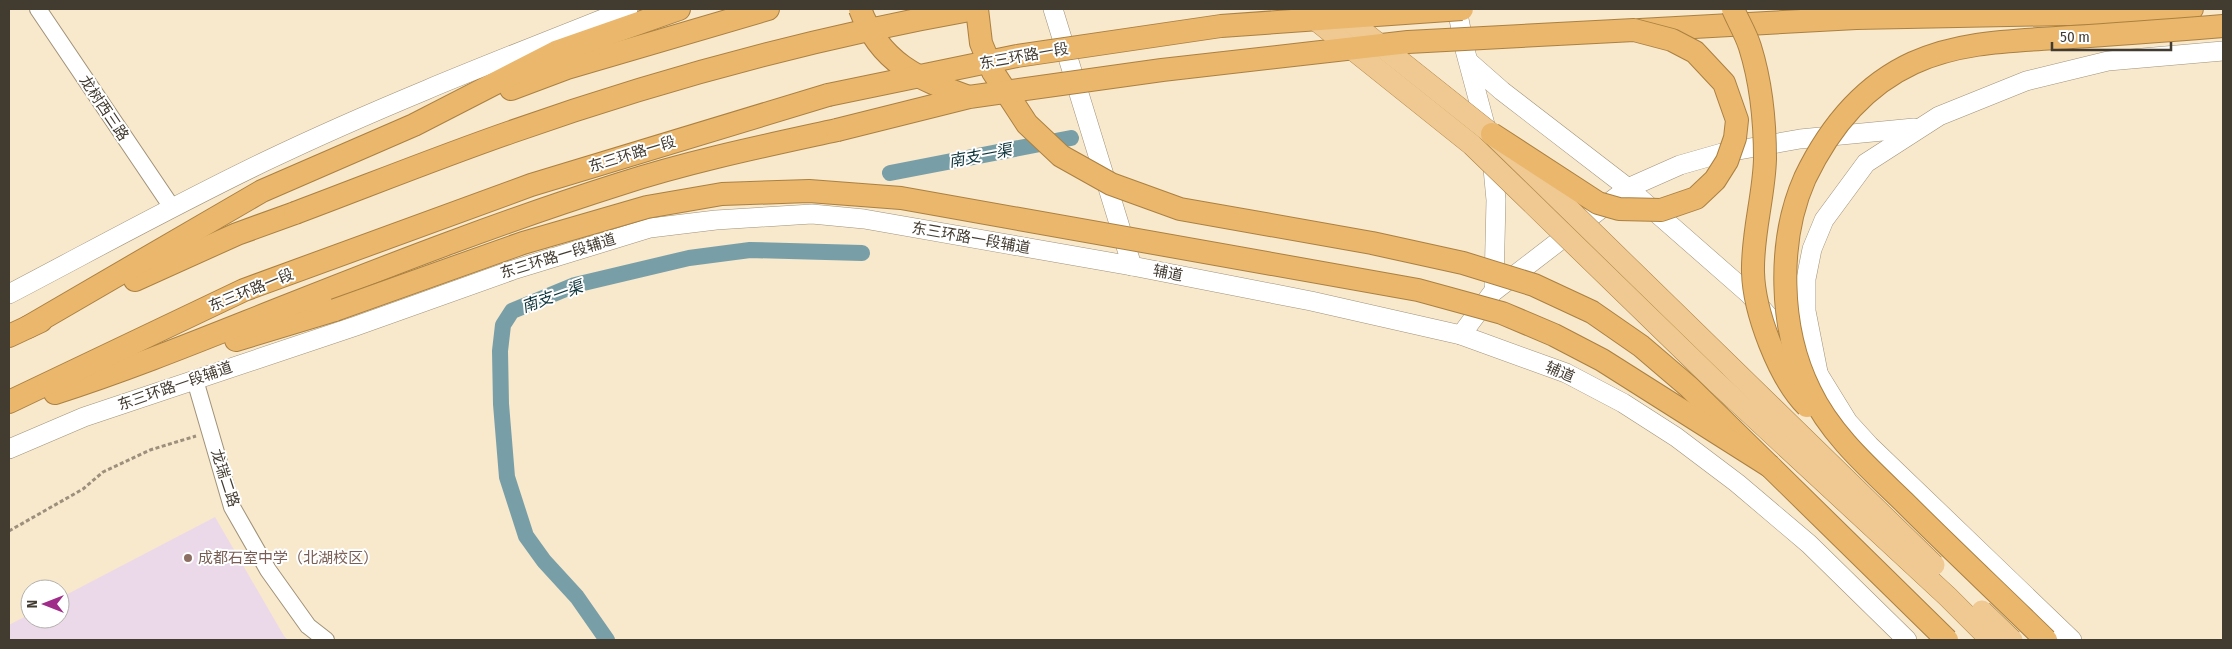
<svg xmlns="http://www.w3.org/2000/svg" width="2232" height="649" font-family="'Fira Sans Condensed','Noto Sans SC',sans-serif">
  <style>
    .education { fill: #ebd9ea }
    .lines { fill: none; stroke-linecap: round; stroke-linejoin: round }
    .canal { stroke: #789fa7; stroke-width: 16 }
    .tertiary-casing { stroke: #a09278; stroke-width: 18 }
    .secondary-casing { stroke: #a09278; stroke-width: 20 }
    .trunk-casing { stroke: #ab8040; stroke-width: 24 }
    .path { stroke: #9c907d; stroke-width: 3; stroke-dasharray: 4 2.5; stroke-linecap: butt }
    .tertiary { stroke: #fff; stroke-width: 16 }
    .secondary { stroke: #fff; stroke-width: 19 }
    .trunk { stroke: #eab76c; stroke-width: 22 }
    .primary-bridge-casing { stroke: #ab8040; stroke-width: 22; stroke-linecap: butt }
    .trunk-bridge-casing { stroke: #ab8040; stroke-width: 24; stroke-linecap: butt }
    .primary-bridge { stroke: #efc991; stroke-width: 21 }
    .trunk-bridge { stroke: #eab76c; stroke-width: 22 }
    .education-dot { fill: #8d6e63; stroke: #fff; stroke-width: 2 }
    .labels { text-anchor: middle; stroke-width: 4; stroke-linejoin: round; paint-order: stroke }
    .street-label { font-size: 15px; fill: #423b30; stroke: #fff }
    .education-label { font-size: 15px; fill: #785e54; stroke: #fff; text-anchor: start }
    .water-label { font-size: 16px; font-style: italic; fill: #0d343b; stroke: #fff }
  </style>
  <rect width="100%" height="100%" fill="#f8e8cc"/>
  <path class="education" d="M215,517L284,636L288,640H9V625L30,614V619H60V598Z"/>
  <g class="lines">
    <g class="canal">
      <path d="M890,173L1071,138"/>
      <path d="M607,640L577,597L544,561L526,536L507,477L501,404L500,351L503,325L512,311L575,285L689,258L750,250L862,253"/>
    </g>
    <defs>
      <g id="tertiary">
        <path d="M38,9L171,206"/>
        <path d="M195,380L232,507L268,570L308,626L326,640"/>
      </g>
      <g id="secondary">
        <path d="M1053,9L1132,266"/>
        <path d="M1457,9L1465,50L1491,147L1496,200L1494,285"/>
        <path d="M1469,62L1502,91L1628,188L1749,294L1819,375L1848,422L1869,445L2072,640"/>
        <path d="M9,294C95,249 180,202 268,160C385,104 507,57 628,9"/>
        <path d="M1461,335L1493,292L1628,188L1680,165L1722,153L1800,139L1914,128"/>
        <path d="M1818,372L1806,311V279L1812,249L1824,220L1866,163L1939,116L2026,81L2108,61L2223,51"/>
        <path d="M9,449L84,417L356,326L513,270L650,228L716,220L812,214L864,219L1132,266L1311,301L1461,335L1566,373L1623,403L1676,437L1737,483L1809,544L1907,640"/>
      </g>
      <g id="trunk">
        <path d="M1640,30L1856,18L2119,13L2192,9"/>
        <path d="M511,89L567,68L768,9"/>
        <path d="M135,280L237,234L295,213"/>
        <path d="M28,327L262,191L414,125L556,52L679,9"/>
        <path d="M9,336L41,321"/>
        <path d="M236,340L335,310"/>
        <path d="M55,393C133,368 208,337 284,307C395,263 506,220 620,184C691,161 764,146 837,130"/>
        <path d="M9,402L244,290L531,185L828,95"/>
      </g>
    </defs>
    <use href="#tertiary" class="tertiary-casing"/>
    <use href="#secondary" class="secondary-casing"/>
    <use href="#trunk" class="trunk-casing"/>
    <path class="path" d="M9,531L83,489L103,472L150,450L196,436"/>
    <use href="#tertiary" class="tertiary"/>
    <use href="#secondary" class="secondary"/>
    <use href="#trunk" class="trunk"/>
    <defs>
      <g id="primary-bridge">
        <path d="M1302,9L1472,145L1716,382L1948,597L1991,640"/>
        <path d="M1336,10L1492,134L1934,565"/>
        <path d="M1982,611L2012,640"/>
      </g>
      <g id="trunk-bridge">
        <path d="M860,9C880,63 918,79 969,97"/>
        <path d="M977,9L981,43L993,72L1027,124L1061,156L1111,184L1180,209L1372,243L1463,263L1534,285L1592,312L1641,346L1689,387L1947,640"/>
        <path d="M1733,9C1738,21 1746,34 1750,47C1761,82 1765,122 1765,159C1764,196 1752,234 1753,272C1754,312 1779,378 1807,406"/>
        <path d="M828,95L1017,56L1221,26L1462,9"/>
        <path d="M837,130L969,97L1162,70L1408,42L1634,30L1672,40L1695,52L1724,83L1737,120L1735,138L1727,161L1715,180L1696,198L1661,210L1619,209L1598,203L1492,134"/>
        <path d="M295,213C367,186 439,157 511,132C661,79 818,37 975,9"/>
        <path d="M335,310L523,243L647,207L722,194L809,191L901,198L1418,290L1502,313L1554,335L1602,360L1771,467"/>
        <path d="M2046,640C1999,594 1951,549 1904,502C1869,468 1831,435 1810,391C1779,329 1777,241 1805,178C1828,130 1863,86 1913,63C1963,40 2019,41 2072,37C2123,34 2173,30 2223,26"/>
      </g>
    </defs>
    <use href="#primary-bridge" class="primary-bridge-casing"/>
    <use href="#trunk-bridge" class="trunk-bridge-casing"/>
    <use href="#primary-bridge" class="primary-bridge"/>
    <use href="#trunk-bridge" class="trunk-bridge"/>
  </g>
  <circle class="education-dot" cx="188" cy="558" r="5"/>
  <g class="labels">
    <g class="street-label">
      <text transform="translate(1024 56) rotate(-10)" y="5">东三环路一段</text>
      <text transform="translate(104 108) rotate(56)" y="5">龙树西三路</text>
      <text transform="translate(632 154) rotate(-17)" y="5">东三环路一段</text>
      <text transform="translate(971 238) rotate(10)" y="5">东三环路一段辅道</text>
      <text transform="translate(558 256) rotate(-17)" y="5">东三环路一段辅道</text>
      <text transform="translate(1168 273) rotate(11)" y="5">辅道</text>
      <text transform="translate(251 290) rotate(-22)" y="5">东三环路一段</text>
      <text transform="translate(1560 372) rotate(23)" y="5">辅道</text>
      <text transform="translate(175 386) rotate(-19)" y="5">东三环路一段辅道</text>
      <text transform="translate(225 478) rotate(72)" y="5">龙瑞二路</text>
    </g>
    <g class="education-label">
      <text x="198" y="563">成都石室中学（北湖校区）</text>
    </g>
    <g class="water-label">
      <text transform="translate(980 155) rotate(-11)" y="6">南支一渠</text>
      <text transform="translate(552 296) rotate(-20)" y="6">南支一渠</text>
    </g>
  </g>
  <rect width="2232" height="649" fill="none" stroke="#423b30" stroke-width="20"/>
  <g transform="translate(45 604) rotate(270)"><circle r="24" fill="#ffffff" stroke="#b3b1ac"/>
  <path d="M0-4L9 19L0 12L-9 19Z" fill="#9f2c88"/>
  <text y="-8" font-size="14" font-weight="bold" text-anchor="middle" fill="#423b30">N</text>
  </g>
  <path d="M2052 42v8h119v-8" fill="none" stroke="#423b30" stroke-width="2.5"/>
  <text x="2060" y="42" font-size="15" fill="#423b30" stroke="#ffffff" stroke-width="4" paint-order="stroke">50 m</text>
</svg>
